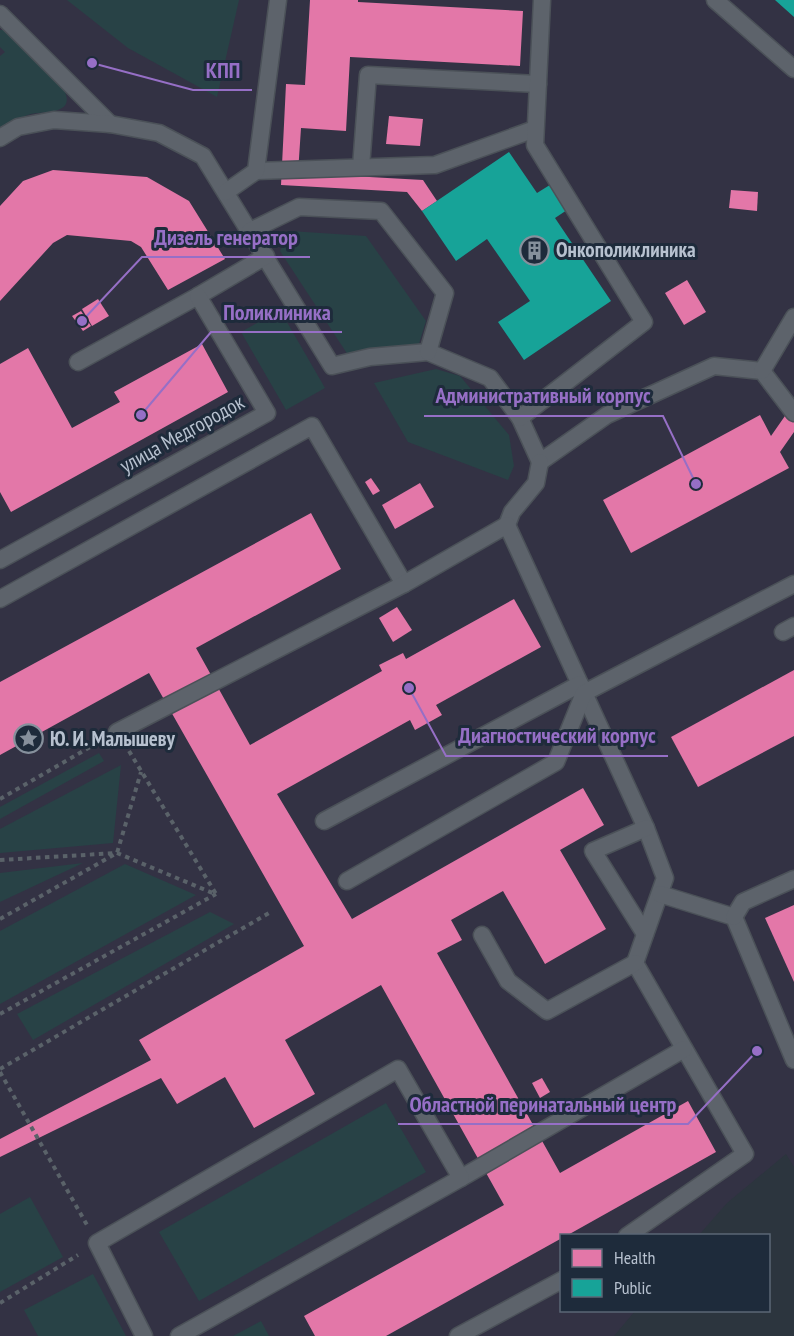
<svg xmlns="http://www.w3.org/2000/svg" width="794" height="1336" font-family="'PT Sans Narrow',sans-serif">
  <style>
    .medical { fill: #333244 }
    .green { fill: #284246 }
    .health { fill: #e377a8 }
    .public { fill: #17a398 }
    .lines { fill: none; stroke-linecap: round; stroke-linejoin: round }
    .lane-casing { stroke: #4b5158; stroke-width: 19 }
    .path { stroke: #5a6269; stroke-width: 4; stroke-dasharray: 4.5 4.5; stroke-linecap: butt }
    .lane { stroke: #5d636b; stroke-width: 16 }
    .labels { text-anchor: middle; stroke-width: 6; stroke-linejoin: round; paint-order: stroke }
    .poi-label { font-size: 21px; font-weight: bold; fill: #b7c1cf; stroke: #1e2b3b; text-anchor: start }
    .street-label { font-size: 21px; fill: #b7c1cf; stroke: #1e2b3b }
    .leader { fill: none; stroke: #966fc6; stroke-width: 2 }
    .callout-dot { fill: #966fc6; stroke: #1e2b3b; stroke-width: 2 }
    .callout-label { font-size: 22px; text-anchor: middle; font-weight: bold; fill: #966fc6; stroke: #1e2b3b; stroke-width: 6; stroke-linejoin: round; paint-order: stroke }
  </style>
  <rect width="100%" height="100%" fill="#2c353e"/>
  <path class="medical" d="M0,0H794V1167L786,1154L727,1203L699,1235L562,1236V1310L635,1311L614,1336H0Z"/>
  <g class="green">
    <path d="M67,0H239L217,97L128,48Z"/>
    <path d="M0,30H10L63,88C78,115 45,111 31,114C20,117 11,125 0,127V56L5,52L0,47Z"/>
    <path d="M290,231L366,236L426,321L418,347L348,355L280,251Z"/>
    <path d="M280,310L325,388L286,410L241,332Z"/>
    <path d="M436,369L460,376L509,435L514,466L508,480L408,442L374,383Z"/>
    <path d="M99,753L104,761L0,819V807Z"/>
    <path d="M121,765L113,843L0,853V829Z"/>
    <path d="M83,863L0,902V873Z"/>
    <path d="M125,864L196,895L0,1004V931Z"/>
    <path d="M210,912L234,924L33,1040L17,1014Z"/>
    <path d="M386,1103L426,1172L199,1301L159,1232Z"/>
    <path d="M30,1197L63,1257L0,1292V1214Z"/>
    <path d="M93,1274L126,1336H38L24,1310Z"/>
    <path d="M261,1321L269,1336H233Z"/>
  </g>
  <g class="health">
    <path d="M310,0H358V2L523,11L520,66L350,57L346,131L301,128L298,173L423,180L437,201L422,211L407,192L281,185L286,84L305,85Z"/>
    <path d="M92,58L97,65L92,69L86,62Z"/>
    <path d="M389,116L423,119L420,146L386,144Z"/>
    <path d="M53,170L147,177L189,201L225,259L168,290L141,247L131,241L67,235L53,243L0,301V206L23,181Z"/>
    <path d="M731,190L758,192L757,211L729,208Z"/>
    <path d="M687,280L706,312L684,325L665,293Z"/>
    <path d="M98,299L109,316L92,326L82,309Z"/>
    <path d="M81,311L91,326L83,331L72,316Z"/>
    <path d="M202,344L228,392L11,512L0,492V364L28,348L72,428L120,402L114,392Z"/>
    <path d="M794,403V432L780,452L789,468L631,553L603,500L760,415L771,436Z"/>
    <path d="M371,478L380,491L373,495L365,482Z"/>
    <path d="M420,483L434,507L395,529L382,505Z"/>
    <path d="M311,513L341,569L196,648L250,745L382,671L379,665L403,653L406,659L514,599L541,647L436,705L442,715L415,730L410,720L277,794L352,919L583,788L604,825L560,850L606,929L545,964L503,891L451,920L462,940L437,953L560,1173L688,1101L716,1152L566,1236H562V1238L386,1336H315L304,1316L504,1205L381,985L285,1040L315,1094L254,1128L225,1077L177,1104L161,1078L0,1157V1139L151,1060L139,1040L304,946L149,673L0,755V682Z"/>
    <path d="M397,607L412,630L393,642L379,618Z"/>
    <path d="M794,670V736L698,787L671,737Z"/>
    <path d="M794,905V982L765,918Z"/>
    <path d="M542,1078L550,1092L540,1098L532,1083Z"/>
  </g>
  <g class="public">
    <path d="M775,0H794V17Z"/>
    <path d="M509,152L537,193L553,183L570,208L555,218L611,301L524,360L498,322L530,301L487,239L456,261L422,211Z"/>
  </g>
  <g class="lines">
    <defs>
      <g id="lane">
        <path d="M715,0L794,69"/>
        <path d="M0,14L110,124"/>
        <path d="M0,138L18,127L54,120L110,124L159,133L203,156L332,366L370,357L428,352L490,378L520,418L540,462L607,415L714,366L762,371L794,413"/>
        <path d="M361,167L368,75L538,84"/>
        <path d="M256,171L435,165L535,129"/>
        <path d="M226,192L256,171L278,0"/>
        <path d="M250,231L299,207L381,211L445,293L428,352"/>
        <path d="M78,362L198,296L266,256"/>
        <path d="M762,371L794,317"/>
        <path d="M520,418L644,322L535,145L542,0"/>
        <path d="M507,525L512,512L536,483L540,462"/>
        <path d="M0,560L267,413L198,296"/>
        <path d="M0,599L312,426L404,584"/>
        <path d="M783,632L794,626"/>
        <path d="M117,732L404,584L507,525L646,828L665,878L635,963L745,1154L627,1236"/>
        <path d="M324,821L580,684"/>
        <path d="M347,881L556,762L584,693L794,584"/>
        <path d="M660,894L734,917L794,1060"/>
        <path d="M734,917L743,902L794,879"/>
        <path d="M645,934L593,851L646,828"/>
        <path d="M482,935L508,981L547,1011L635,963"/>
        <path d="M461,1178L684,1049"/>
        <path d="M144,1336L97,1243L398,1069L461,1178L179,1336"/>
        <path d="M458,1336L562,1280"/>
      </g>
    </defs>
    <use href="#lane" class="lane-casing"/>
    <g class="path">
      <path d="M129,751L216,894"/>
      <path d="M0,799L99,742"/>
      <path d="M0,860L117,853L215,894"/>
      <path d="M0,919L117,853L141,772"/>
      <path d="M0,1014L216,894"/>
      <path d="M0,1069L269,913"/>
      <path d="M0,1072L87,1225"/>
      <path d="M0,1303L78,1255"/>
    </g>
    <use href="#lane" class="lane"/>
  </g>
  <defs>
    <symbol id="building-ring" viewBox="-11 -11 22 22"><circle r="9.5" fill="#1e2b3b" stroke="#86909c" stroke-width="1.5"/><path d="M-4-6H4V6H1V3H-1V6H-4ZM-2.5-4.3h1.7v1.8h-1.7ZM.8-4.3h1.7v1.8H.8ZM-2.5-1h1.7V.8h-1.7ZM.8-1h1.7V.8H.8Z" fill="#86909c"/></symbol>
    <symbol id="sight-ring" viewBox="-11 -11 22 22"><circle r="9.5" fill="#1e2b3b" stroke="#86909c" stroke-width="1.5"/><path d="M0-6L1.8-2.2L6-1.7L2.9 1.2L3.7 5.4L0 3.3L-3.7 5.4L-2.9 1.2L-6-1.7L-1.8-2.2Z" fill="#86909c"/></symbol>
  </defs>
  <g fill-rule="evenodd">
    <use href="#building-ring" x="518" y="234" width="33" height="33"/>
    <use href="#sight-ring" x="12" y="722" width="33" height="33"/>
  </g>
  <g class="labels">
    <g class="poi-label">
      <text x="556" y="257">Онкополиклиника</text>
      <text x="50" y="746">Ю. И. Малышеву</text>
    </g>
    <g class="street-label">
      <text transform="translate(182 434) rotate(-29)" y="7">улица Медгородок</text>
    </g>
  </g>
  <path class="leader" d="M92 63L193 90H252M82 321L142 257H310M141 415L211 332H342M696 484L663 416H424M409 688L446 756H668M757 1051L688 1124H398"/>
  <g class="callout-dot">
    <circle cx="92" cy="63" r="6"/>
    <circle cx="82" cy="321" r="6"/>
    <circle cx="141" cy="415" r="6"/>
    <circle cx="696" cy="484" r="6"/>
    <circle cx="409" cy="688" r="6"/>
    <circle cx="757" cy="1051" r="6"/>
  </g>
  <g class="callout-label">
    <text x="223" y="78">КПП</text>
    <text x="226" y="245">Дизель генератор</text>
    <text x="277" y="320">Поликлиника</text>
    <text x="543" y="403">Административный корпус</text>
    <text x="557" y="743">Диагностический корпус</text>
    <text x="543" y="1112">Областной перинатальный центр</text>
  </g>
  <rect x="560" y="1234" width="210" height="78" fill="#1e2b3b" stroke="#5b6776" stroke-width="1.5"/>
  <rect x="572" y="1249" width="30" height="18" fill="#e377a8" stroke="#5b6776" stroke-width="1.5"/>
  <text x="614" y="1264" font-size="18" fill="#b7c1cf">Health</text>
  <rect x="572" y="1279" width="30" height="18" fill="#17a398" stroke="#5b6776" stroke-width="1.5"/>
  <text x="614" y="1294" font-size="18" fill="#b7c1cf">Public</text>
</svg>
